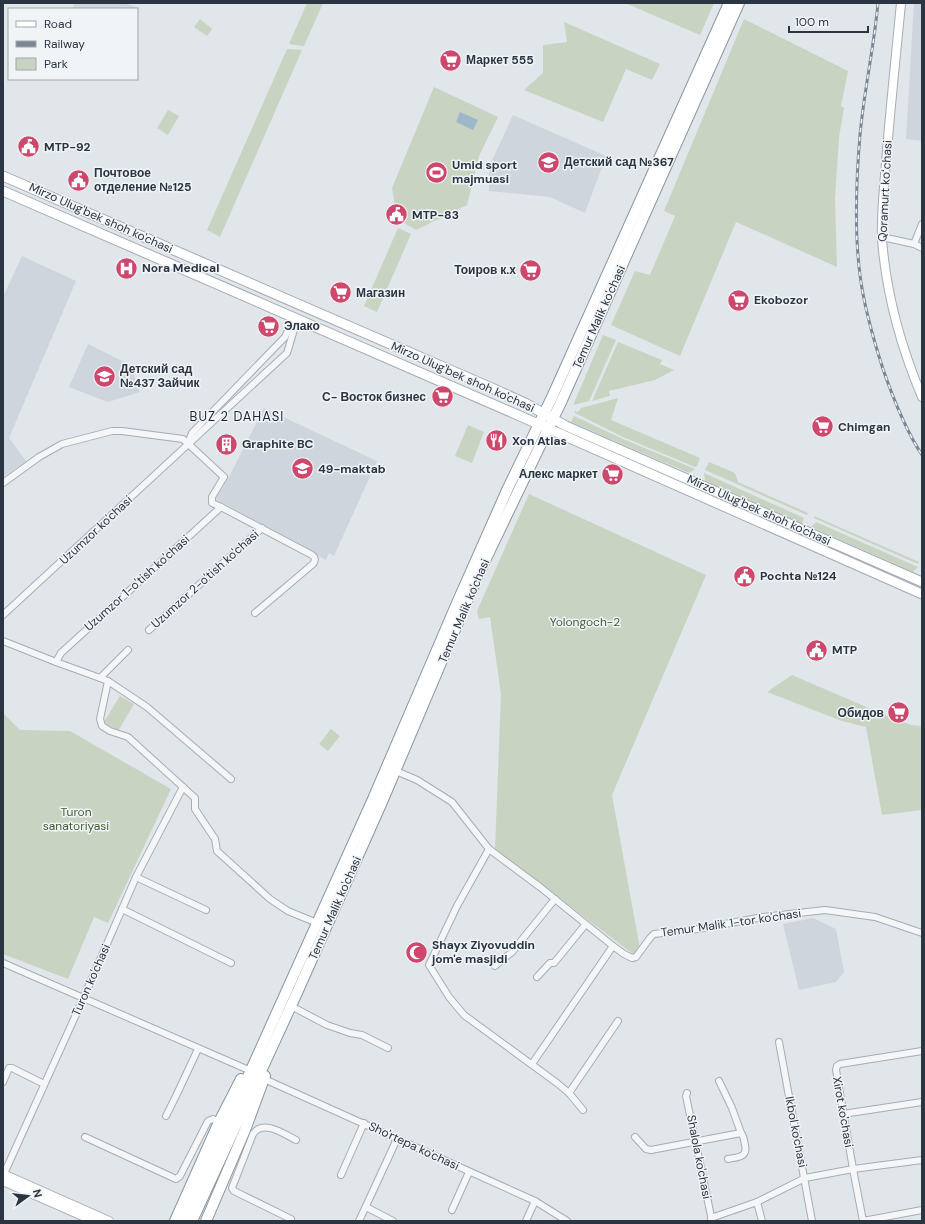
<svg xmlns="http://www.w3.org/2000/svg" width="925" height="1224" font-family="'DM Sans',sans-serif">
  <style>
    .built { fill: #cfd5dc }
    .green { fill: #c9d3c2 }
    .water { fill: #9db8c9 }
    .lines { fill: none; stroke-linecap: round; stroke-linejoin: round }
    .minor-casing { stroke: #a6adb4; stroke-width: 8 }
    .secondary-casing { stroke: #a6adb4; stroke-width: 10 }
    .primary-casing { stroke: #a1abb5; stroke-width: 11 }
    .trunk-casing { stroke: #8995a0; stroke-width: 12 }
    .minor { stroke: #f4f6f8; stroke-width: 6 }
    .secondary { stroke: #fff; stroke-width: 8 }
    .primary { stroke: #fff; stroke-width: 9 }
    .trunk { stroke: #fff; stroke-width: 10 }
    .rail-casing { stroke: #7b8793; stroke-width: 3 }
    .rail { stroke: #f1f4f7; stroke-width: 1.5; stroke-dasharray: 4.5; stroke-linecap: butt }
    .labels { text-anchor: middle; stroke-width: 3; stroke-linejoin: round; paint-order: stroke }
    .poi-label { font-size: 12px; font-weight: bold; fill: #2a3541; stroke: #f1f4f7; text-anchor: start }
    .street-label { font-size: 12px; fill: #2a3541; stroke: #f1f4f7 }
    .park-label { font-size: 12px; fill: #435d37; stroke: #f1f4f7 }
    .neighbourhood-label { font-size: 13px; letter-spacing: 1px; fill: #1c2632; stroke: #f1f4f7 }
  </style>
  <rect width="100%" height="100%" fill="#e1e6ea"/>
  <g class="built">
    <path d="M75,3H124L136,7L135,9H72Z"/>
    <path d="M914,3H922V141L906,139Z"/>
    <path d="M513,115L606,156L585,213L550,197L489,191V167Z"/>
    <path d="M22,256L76,281L9,438L26,461L3,477V297Z"/>
    <path d="M88,344L130,365L140,392L108,402L69,387Z"/>
    <path d="M264,408L377,461L334,556L329,553L326,560L216,499L229,477Z"/>
    <path d="M813,918L836,929L844,972L836,982L799,990L783,924Z"/>
  </g>
  <g class="green">
    <path d="M307,3H323L304,46L289,44Z"/>
    <path d="M625,3H714L700,35Z"/>
    <path d="M200,19L212,29L207,36L194,27Z"/>
    <path d="M744,19L848,71L841,106L844,108L839,137L835,199L837,267L736,222L680,356L611,325L635,271L650,275L675,216L664,211Z"/>
    <path d="M564,22L660,64L652,80L626,69L603,122L524,90L543,73V45L567,42Z"/>
    <path d="M287,49L302,50L220,237L207,230Z"/>
    <path d="M434,87L498,117L479,156L467,205L416,230L392,216L395,207L392,188Z"/>
    <path d="M168,110L179,116L168,135L157,128Z"/>
    <path d="M398,228L411,234L377,312L364,306Z"/>
    <path d="M603,335L616,340L589,401L574,405V403Z"/>
    <path d="M618,342L662,360L660,364L674,370L655,380L609,391L610,396L592,401Z"/>
    <path d="M618,398L611,420L700,458L697,466L695,467L623,437L575,413V411L578,412L581,408Z"/>
    <path d="M574,416L623,439L695,469L689,473L571,422Z"/>
    <path d="M468,425L484,432L472,463L455,456Z"/>
    <path d="M709,462L735,473L738,482L808,513L807,515L705,470Z"/>
    <path d="M704,473L804,518L802,524L705,481Z"/>
    <path d="M529,494L706,575L612,795L640,949L633,954L495,849L501,694L490,617L479,619L477,611Z"/>
    <path d="M814,516L919,562L918,564L814,518Z"/>
    <path d="M816,522L918,567L913,572L811,527Z"/>
    <path d="M792,675L878,712L911,725L922,726V810L882,815L866,727L842,721L767,692Z"/>
    <path d="M120,696L134,704L118,731L104,722Z"/>
    <path d="M3,713L20,730L70,731L171,789L108,923L94,917L68,979L3,954Z"/>
    <path d="M331,729L340,736L328,751L319,744Z"/>
  </g>
  <path class="water" d="M460,112L478,120L473,130L456,122Z"/>
  <g class="lines">
    <defs>
      <g id="minor">
        <path d="M882,237L914,244L922,224"/>
        <path d="M914,244L922,248"/>
        <path d="M188,444L192,433L285,337L294,318"/>
        <path d="M3,483L39,457L62,444L112,431H122L183,439L224,477L212,497V503L221,507L312,555C315,557 316,560 313,564L255,613"/>
        <path d="M3,615L287,353L293,333L298,320"/>
        <path d="M149,630L262,528"/>
        <path d="M3,641L56,662L100,678L128,650"/>
        <path d="M56,662L61,653L221,507"/>
        <path d="M100,678L108,681L147,707L231,779"/>
        <path d="M108,681L100,719L102,726L110,731L128,737L195,798V809L215,839L217,851L270,899L288,911L317,923"/>
        <path d="M396,771L417,780L452,802L489,849L540,887L613,946L624,954L632,958L636,957L650,938L654,934L698,929L763,917L825,910L875,917L922,933"/>
        <path d="M489,849L457,906L429,965L449,997L464,1015L557,1083L569,1093L583,1110"/>
        <path d="M136,877L206,910"/>
        <path d="M122,909L231,963"/>
        <path d="M3,963L251,1071"/>
        <path d="M495,966L512,952L555,899"/>
        <path d="M537,977L550,963H554L585,925"/>
        <path d="M291,1006L327,1025L350,1033L362,1035L388,1048"/>
        <path d="M779,1042L812,1221"/>
        <path d="M532,1064L613,946"/>
        <path d="M262,1078L535,1201L567,1221"/>
        <path d="M3,1082L9,1068H12L44,1084"/>
        <path d="M569,1093L618,1021"/>
        <path d="M687,1093L686,1096L712,1221"/>
        <path d="M843,1114L922,1102"/>
        <path d="M166,1116L176,1096L198,1049"/>
        <path d="M85,1137L176,1179L180,1176L208,1121L213,1119L219,1122"/>
        <path d="M635,1137L646,1149L651,1150L741,1133L732,1108L719,1081"/>
        <path d="M728,1159C737,1157 748,1158 745,1145C744,1141 744,1136 741,1133"/>
        <path d="M341,1175L364,1123"/>
        <path d="M3,1176L83,999L136,877L183,787"/>
        <path d="M757,1202L762,1221"/>
        <path d="M366,1207L393,1221"/>
        <path d="M452,1210L469,1172"/>
        <path d="M711,1218L757,1202L805,1178L853,1169L922,1160"/>
        <path d="M291,1219L234,1191L232,1188L253,1134C263,1119 284,1134 296,1140"/>
        <path d="M359,1221L397,1139"/>
        <path d="M526,1221L535,1201"/>
        <path d="M863,1221L853,1169L836,1070L837,1066L840,1064L922,1051"/>
        <path d="M863,1221L922,1210"/>
      </g>
      <g id="secondary">
        <path d="M901,3C896,56 890,110 886,163C884,188 881,214 882,239C886,293 901,347 922,397"/>
        <path d="M3,1174L109,1221"/>
        <path d="M3,1181L94,1221"/>
      </g>
      <g id="primary">
        <path d="M3,176L494,389L525,403L566,426L922,582"/>
        <path d="M3,191L520,416L922,594"/>
      </g>
      <g id="trunk">
        <path d="M175,1221L219,1122L241,1079"/>
        <path d="M183,1221L373,799L457,603L508,488L553,395L729,3"/>
        <path d="M192,1221L296,995L382,802L479,573L562,400L739,3"/>
        <path d="M206,1221L245,1130L265,1076"/>
      </g>
    </defs>
    <use href="#minor" class="minor-casing"/>
    <use href="#secondary" class="secondary-casing"/>
    <use href="#primary" class="primary-casing"/>
    <use href="#trunk" class="trunk-casing"/>
    <use href="#minor" class="minor"/>
    <use href="#secondary" class="secondary"/>
    <use href="#primary" class="primary"/>
    <use href="#trunk" class="trunk"/>
    <defs>
      <path id="rail" d="M878,3C874,47 864,91 860,135C856,182 854,229 860,275C864,307 873,338 883,369C893,398 905,429 922,455"/>
    </defs>
    <use href="#rail" class="rail-casing"/>
    <use href="#rail" class="rail"/>
  </g>
  <defs>
    <symbol id="supermarket-disc" viewBox="-11 -11 22 22"><circle r="9.5" fill="#cd486c" stroke="#f1f4f7"/><path d="M-6-5.5h2.5l.6 2H6L4.5 2H-2.5L-4.4-4H-6ZM-1.5 3.2a1.3 1.3 0 1 0 .1 0ZM3 3.2a1.3 1.3 0 1 0 .1 0Z" fill="#fff"/></symbol>
    <symbol id="civic-disc" viewBox="-11 -11 22 22"><circle r="9.5" fill="#cd486c" stroke="#f1f4f7"/><path d="M-.6-6.5H3V-4.5H.6V-3L4-1V1h2V6H-6V1h2V-1L-.6-3ZM-1.2 2.5V6h2.4V2.5Z" fill="#fff"/></symbol>
    <symbol id="school-disc" viewBox="-11 -11 22 22"><circle r="9.5" fill="#cd486c" stroke="#f1f4f7"/><path d="M0-5L7-2L0 1L-7-2ZM-4 1L0 2.5L4 1V4Q0 6-4 4Z" fill="#fff"/></symbol>
    <symbol id="stadium-disc" viewBox="-11 -11 22 22"><circle r="9.5" fill="#cd486c" stroke="#f1f4f7"/><path d="M0-5a6.5 5 0 1 0 0 10a6.5 5 0 1 0 0-10ZM-3.5-1.8h7v3.6h-7Z" fill="#fff"/></symbol>
    <symbol id="hospital-disc" viewBox="-11 -11 22 22"><circle r="9.5" fill="#cd486c" stroke="#f1f4f7"/><path d="M-5-5h3v3.5h4V-5h3V5h-3V1.5h-4V5h-3Z" fill="#fff"/></symbol>
    <symbol id="restaurant-disc" viewBox="-11 -11 22 22"><circle r="9.5" fill="#cd486c" stroke="#f1f4f7"/><path d="M-5-6h1v4h1v-4h1v4h1v-4h1v5L-1.5 .5V6h-2V.5L-5-1ZM5-6V6H3V1.5H1.5Q1.5-4 5-6Z" fill="#fff"/></symbol>
    <symbol id="building-disc" viewBox="-11 -11 22 22"><circle r="9.5" fill="#cd486c" stroke="#f1f4f7"/><path d="M-4-6H4V6H1V3H-1V6H-4ZM-2.5-4.3h1.7v1.8h-1.7ZM.8-4.3h1.7v1.8H.8ZM-2.5-1h1.7V.8h-1.7ZM.8-1h1.7V.8H.8Z" fill="#fff"/></symbol>
    <symbol id="mosque-disc" viewBox="-11 -11 22 22"><circle r="9.5" fill="#cd486c" stroke="#f1f4f7"/><path d="M3.5-4.9A6 6 0 1 0 3.5 4.9A5 5 0 1 1 3.5-4.9Z" fill="#fff"/></symbol>
  </defs>
  <g fill-rule="evenodd">
    <use href="#supermarket-disc" x="438" y="48" width="25" height="25"/>
    <use href="#civic-disc" x="16" y="134" width="25" height="25"/>
    <use href="#school-disc" x="536" y="150" width="25" height="25"/>
    <use href="#stadium-disc" x="424" y="160" width="25" height="25"/>
    <use href="#civic-disc" x="66" y="168" width="25" height="25"/>
    <use href="#civic-disc" x="384" y="202" width="25" height="25"/>
    <use href="#hospital-disc" x="114" y="256" width="25" height="25"/>
    <use href="#supermarket-disc" x="518" y="258" width="25" height="25"/>
    <use href="#supermarket-disc" x="328" y="280" width="25" height="25"/>
    <use href="#supermarket-disc" x="726" y="288" width="25" height="25"/>
    <use href="#supermarket-disc" x="256" y="314" width="25" height="25"/>
    <use href="#school-disc" x="92" y="364" width="25" height="25"/>
    <use href="#supermarket-disc" x="430" y="384" width="25" height="25"/>
    <use href="#supermarket-disc" x="810" y="414" width="25" height="25"/>
    <use href="#restaurant-disc" x="484" y="428" width="25" height="25"/>
    <use href="#building-disc" x="214" y="432" width="25" height="25"/>
    <use href="#school-disc" x="290" y="456" width="25" height="25"/>
    <use href="#supermarket-disc" x="600" y="462" width="25" height="25"/>
    <use href="#civic-disc" x="732" y="564" width="25" height="25"/>
    <use href="#civic-disc" x="804" y="638" width="25" height="25"/>
    <use href="#supermarket-disc" x="886" y="700" width="25" height="25"/>
    <use href="#mosque-disc" x="404" y="940" width="25" height="25"/>
  </g>
  <g class="labels">
    <g class="poi-label">
      <text x="466" y="64">Маркет 555</text>
      <text x="44" y="151">MTP-92</text>
      <text x="564" y="166">Детский сад №367</text>
      <text x="452" y="169">Umid sport<tspan x="452" dy="14">majmuasi</tspan></text>
      <text x="94" y="177">Почтовое<tspan x="94" dy="14">отделение №125</tspan></text>
      <text x="412" y="219">MTP-83</text>
      <text x="142" y="272">Nora Medical</text>
      <text x="516" y="274" text-anchor="end">Тоиров к.х</text>
      <text x="356" y="297">Магазин</text>
      <text x="754" y="304">Ekobozor</text>
      <text x="284" y="330">Элако</text>
      <text x="120" y="373">Детский сад<tspan x="120" dy="14">№437 Зайчик</tspan></text>
      <text x="426" y="401" text-anchor="end">С- Восток бизнес</text>
      <text x="838" y="431">Chimgan</text>
      <text x="512" y="445">Xon Atlas</text>
      <text x="242" y="448">Graphite BC</text>
      <text x="318" y="473">49-maktab</text>
      <text x="598" y="478" text-anchor="end">Алекс маркет</text>
      <text x="760" y="580">Pochta №124</text>
      <text x="832" y="654">MTP</text>
      <text x="884" y="717" text-anchor="end">Обидов</text>
      <text x="432" y="949">Shayx Ziyovuddin<tspan x="432" dy="14">jom'e masjidi</tspan></text>
    </g>
    <g class="street-label">
      <text transform="translate(885 191) rotate(-87)" y="4">Qoramurt koʻchasi</text>
      <text transform="translate(101 218) rotate(24)" y="4">Mirzo Ulug'bek shoh ko'chasi</text>
      <text transform="translate(599 317) rotate(-66)" y="4">Temur Malik ko'chasi</text>
      <text transform="translate(463 377) rotate(24)" y="4">Mirzo Ulug'bek shoh ko'chasi</text>
      <text transform="translate(759 510) rotate(24)" y="4">Mirzo Ulug'bek shoh ko'chasi</text>
      <text transform="translate(96 530) rotate(-43)" y="4">Uzumzor ko'chasi</text>
      <text transform="translate(205 579) rotate(-42)" y="4">Uzumzor 2-o'tish ko'chasi</text>
      <text transform="translate(137 583) rotate(-42)" y="4">Uzumzor 1-o'tish ko'chasi</text>
      <text transform="translate(464 611) rotate(-67)" y="4">Temur Malik ko'chasi</text>
      <text transform="translate(335 908) rotate(-66)" y="4">Temur Malik ko'chasi</text>
      <text transform="translate(731 923) rotate(-8)" y="4">Temur Malik 1-tor ko'chasi</text>
      <text transform="translate(91 980) rotate(-66)" y="4">Turon ko'chasi</text>
      <text transform="translate(843 1112) rotate(80)" y="4">Xirot ko'chasi</text>
      <text transform="translate(796 1132) rotate(79)" y="4">Ikbol ko'chasi</text>
      <text transform="translate(414 1146) rotate(25)" y="4">Sho'rtepa ko'chasi</text>
      <text transform="translate(699 1157) rotate(79)" y="4">Shalola ko'chasi</text>
    </g>
    <g class="park-label">
      <text x="585" y="626">Yolongoch-2</text>
      <text x="76" y="816">Turon<tspan x="76" dy="14">sanatoriyasi</tspan></text>
    </g>
    <g class="neighbourhood-label">
      <text x="237" y="421">BUZ 2 DAHASI</text>
    </g>
  </g>
  <rect width="925" height="1224" fill="none" stroke="#2a3541" stroke-width="8"/>
  <rect x="8" y="8" width="130" height="72" fill="#f1f4f7" stroke="#a1a8ae"/>
  <rect x="16" y="21" width="20" height="6" fill="#ffffff" stroke="#a1a8ae"/>
  <text x="44" y="28" font-size="12" fill="#2a3541">Road</text>
  <rect x="16" y="41" width="20" height="6" fill="#7b8793" stroke="#a1a8ae"/>
  <text x="44" y="48" font-size="12" fill="#2a3541">Railway</text>
  <rect x="16" y="58" width="20" height="12" fill="#c9d3c2" stroke="#a1a8ae"/>
  <text x="44" y="68" font-size="12" fill="#2a3541">Park</text>
  <g transform="translate(28 1196) rotate(75)" stroke="#f1f4f7" stroke-width="3" paint-order="stroke">
  <path d="M0-3L7 15L0 10L-7 15Z" fill="#2a3541"/>
  <text y="-6" font-size="11" font-weight="bold" text-anchor="middle" fill="#2a3541">N</text>
  </g>
  <path d="M789 26v6h79v-6" fill="none" stroke="#2a3541" stroke-width="2"/>
  <text x="795" y="26" font-size="12" fill="#2a3541" stroke="#f1f4f7" stroke-width="3" paint-order="stroke">100 m</text>
</svg>
